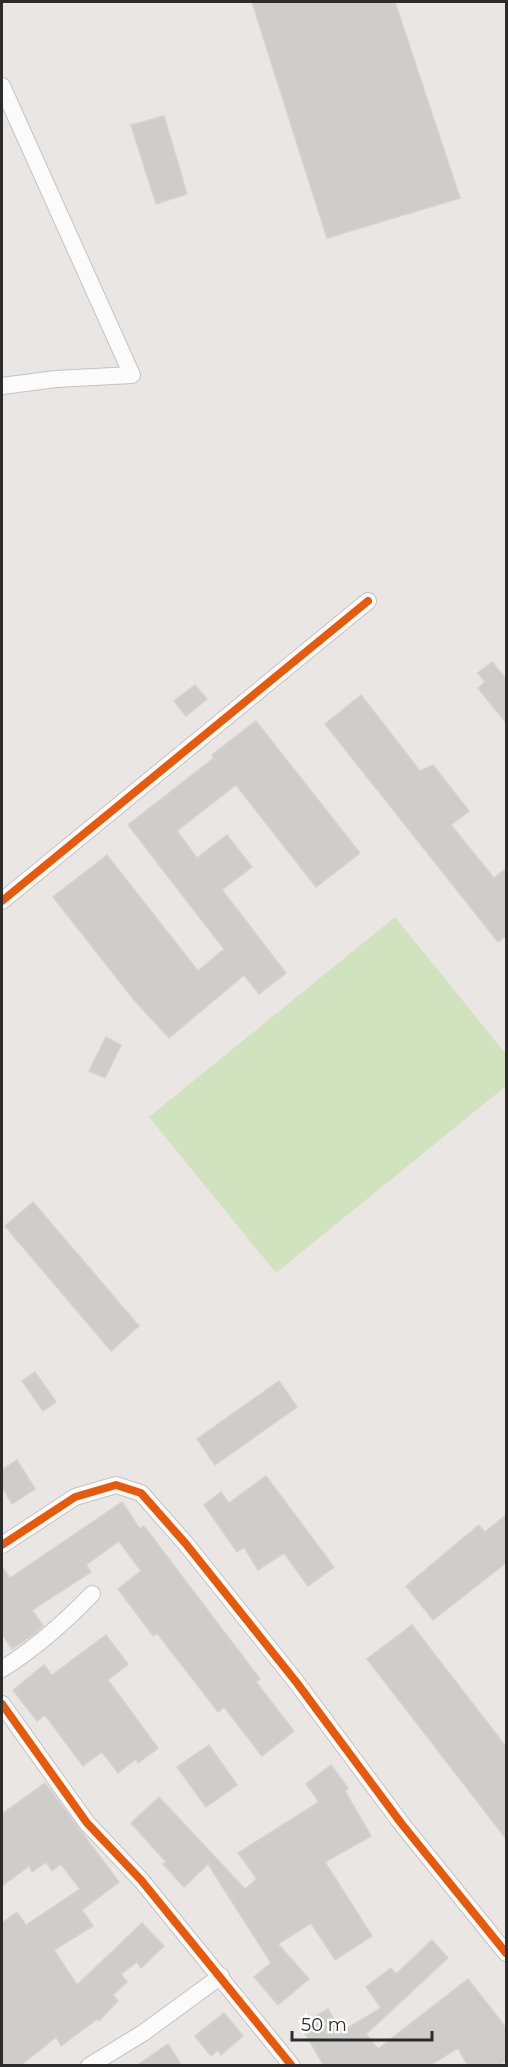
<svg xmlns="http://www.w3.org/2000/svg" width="508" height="2067" font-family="Montserrat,sans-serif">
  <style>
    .green { fill: #d1e3be }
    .building { fill: #cfccca; stroke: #d5d2cf; stroke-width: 1.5 }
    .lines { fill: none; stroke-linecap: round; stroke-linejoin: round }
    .minor-casing { stroke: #c4c3c3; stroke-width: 18 }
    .minor { stroke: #fcfbfb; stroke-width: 16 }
    .cycleway-casing { stroke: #fff; stroke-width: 11 }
    .cycleway { stroke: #e8590c; stroke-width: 8 }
  </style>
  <rect width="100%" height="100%" fill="#eae6e3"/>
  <path class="green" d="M395,917L506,1054V1086L276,1273L149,1117Z"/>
  <g class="building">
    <path d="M252,2H395L460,198L327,238Z"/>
    <path d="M164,116L187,194L156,204L131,125Z"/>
    <path d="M492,662L507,680V724L478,688L485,682L478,673Z"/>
    <path d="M195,685L207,699L186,716L174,701Z"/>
    <path d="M361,695L420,771L433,765L469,811L451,825L494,878L507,868V935L498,942L325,724Z"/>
    <path d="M256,721L360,853L316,887L236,785L177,831L197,858L227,835L252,867L222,890L286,973L259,994L244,975L169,1038L134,1000L53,897L107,855L198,971L224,949L128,825L214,758L212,755Z"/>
    <path d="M106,1037L121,1045L105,1078L89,1071Z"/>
    <path d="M33,1202L139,1326L111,1351L5,1226Z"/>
    <path d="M35,1372L56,1402L43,1411L22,1381Z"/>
    <path d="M279,1381L297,1407L215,1465L197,1439Z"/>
    <path d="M17,1460L35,1489L12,1504L2,1487V1470Z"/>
    <path d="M266,1476L334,1567L308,1586L284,1553L258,1570L244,1547L237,1552L204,1505L221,1492L229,1503Z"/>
    <path d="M122,1502L140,1529L144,1526L260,1679L256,1682L294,1731L262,1756L224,1707L218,1712L157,1633L153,1636L118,1589L141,1571L119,1541L86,1565L91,1572L32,1610L43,1626L34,1634L12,1649L2,1634V1567L10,1578Z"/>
    <path d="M507,1514V1562L433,1620L406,1586L479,1525L485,1532Z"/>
    <path d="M412,1625L507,1748V1840L367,1659Z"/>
    <path d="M106,1635L128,1664L108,1680L158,1748L138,1763L136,1759L118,1773L102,1752L83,1766L45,1715L37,1721L13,1690L44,1665L52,1675Z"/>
    <path d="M209,1745L237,1785L206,1807L177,1767Z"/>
    <path d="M331,1765L348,1788L345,1791L371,1836L325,1862L372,1936L335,1960L311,1923L278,1944L309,1979L278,2005L254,1977L271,1963L208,1864L184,1887L163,1864L166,1862L131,1823L159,1797L245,1889L257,1879L238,1853L319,1802L306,1784Z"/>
    <path d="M45,1783L119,1882L82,1910L93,1926L54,1950L77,1985L142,1923L164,1946L141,1968L137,1962L121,1974L127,1982L113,1995L118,2001L99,2021L97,2019L61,2046L56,2037L20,2066H2V1923L17,1912L26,1925L80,1889L61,1864L52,1871L46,1862L32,1872L29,1866L2,1886V1814Z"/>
    <path d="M432,1940L448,1958L366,2034L378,2049L468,1979L507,2029V2060L498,2066H468L458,2048L429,2066H324L300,2025L328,2009L341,2032L381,2008L366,1987L391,1968L396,1974Z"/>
    <path d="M224,2013L243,2036L221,2055L218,2050L211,2056L195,2036Z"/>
    <path d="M168,2044L182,2066H136Z"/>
  </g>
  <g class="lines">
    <defs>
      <g id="minor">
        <path d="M2,86L132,375L56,379L2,386"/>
        <path d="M2,901L368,601"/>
        <path d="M2,1545L75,1497L116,1485L141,1493L186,1544L297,1683L401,1823L506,1953"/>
        <path d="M2,1669C36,1648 64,1623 92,1594"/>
        <path d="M2,1704L87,1823L141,1880L292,2066"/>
        <path d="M89,2066L143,2033L221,1976"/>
      </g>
    </defs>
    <use href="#minor" class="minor-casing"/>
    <use href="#minor" class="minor"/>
    <defs>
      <g id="cycleway">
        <path d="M2,901L368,601"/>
        <path d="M2,1545L75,1497L116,1485L141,1493L186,1544L297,1683L401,1823L506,1953"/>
        <path d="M2,1704L87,1823L141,1880L292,2066"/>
      </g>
    </defs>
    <use href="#cycleway" class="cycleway-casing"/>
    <use href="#cycleway" class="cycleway"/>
  </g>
  <rect width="508" height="2067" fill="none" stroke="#2c2c2c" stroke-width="6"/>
  <path d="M292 2031v9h140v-9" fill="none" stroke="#2c2c2c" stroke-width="3"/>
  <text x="301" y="2031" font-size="18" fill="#2c2c2c" stroke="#ffffff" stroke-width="4.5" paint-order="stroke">50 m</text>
</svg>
